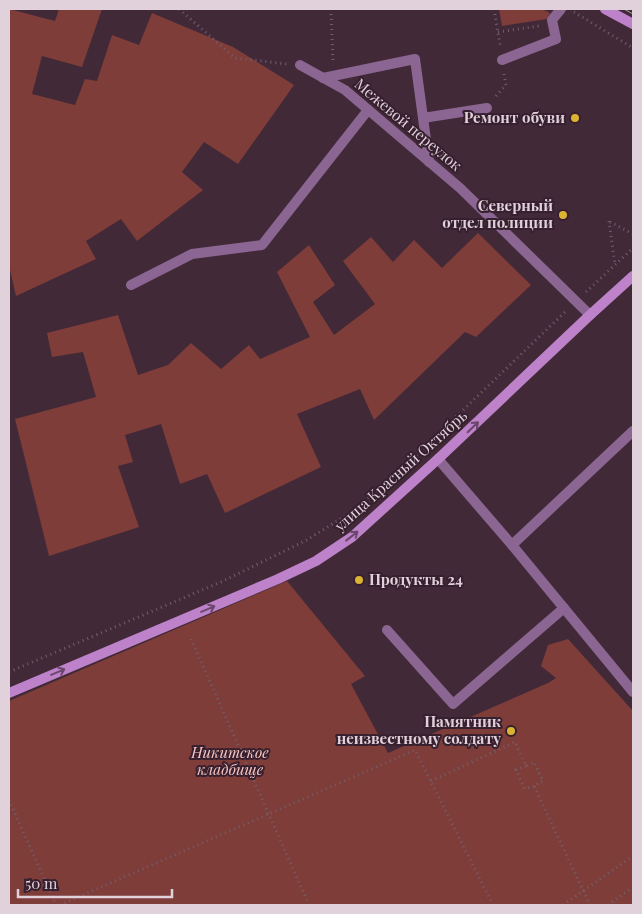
<svg xmlns="http://www.w3.org/2000/svg" width="642" height="914" font-family="'Playfair Display',serif">
  <style>
    .green { fill: #7e3d39 }
    .lines { fill: none; stroke-linecap: round; stroke-linejoin: round }
    .path { stroke: #745f6c; stroke-width: 3; stroke-dasharray: 1 4; stroke-linecap: butt }
    .service { stroke: #8b6693; stroke-width: 10 }
    .minor { stroke: #8b6693; stroke-width: 10 }
    .secondary { stroke: #bd82ca; stroke-width: 10 }
    .tram { stroke: #ae9ba6; stroke-width: 1 }
    .oneway { stroke: #6c476c }
    .poi-dot { fill: #dbb333; stroke: #361f2e; stroke-width: 2 }
    .labels { text-anchor: middle; stroke-width: 4; stroke-linejoin: round; paint-order: stroke }
    .poi-label { font-size: 15px; font-weight: bold; fill: #e1d1da; stroke: #361f2e; text-anchor: end }
    .street-label { font-size: 15px; fill: #e1d1da; stroke: #361f2e }
    .park-label { font-size: 15px; font-style: italic; fill: #f9c6c0; stroke: #361f2e }
  </style>
  <rect width="100%" height="100%" fill="#412938"/>
  <g class="green">
    <path d="M9,9L55,21L59,9H102L82,67L42,56L32,94L75,105L85,79L97,81L112,35L139,45L152,13L233,47L294,85L238,164L204,142L182,172L203,190L137,241L121,219L86,241L96,259L16,296L10,270H9Z"/>
    <path d="M499,9H542L550,13L547,19L502,26Z"/>
    <path d="M478,233L531,285L476,337L465,332L374,420L360,389L297,414L321,467L225,513L207,474L180,484L161,424L125,435L133,462L118,466L139,527L49,556L15,419L96,397L83,352L52,357L47,333L118,315L138,375L168,365L191,343L221,369L249,345L260,359L310,337L277,272L309,245L335,285L313,302L334,335L375,304L343,261L371,237L393,262L414,240L442,268Z"/>
    <path d="M287,581L365,676L351,684L388,753L548,683L556,678L541,666L548,645L568,639L633,711V905H9V701Z"/>
  </g>
  <g class="lines">
    <g class="path">
      <path d="M179,9L235,58L287,64"/>
      <path d="M331,9L333,61"/>
      <path d="M494,9L500,45"/>
      <path d="M574,12L633,48"/>
      <path d="M498,32L539,26"/>
      <path d="M496,96L506,85L504,74"/>
      <path d="M609,221L615,265"/>
      <path d="M610,222L633,234"/>
      <path d="M586,292L633,248"/>
      <path d="M191,639L309,905"/>
      <path d="M9,672L221,582L305,541L352,512L408,463L565,312"/>
      <path d="M526,766L516,770L525,789L534,786"/>
      <path d="M431,781L515,742L526,766L534,762L543,781L534,786L590,905"/>
      <path d="M9,800L56,905"/>
      <path d="M60,905L415,750L493,905"/>
      <path d="M563,905L633,856"/>
      <path d="M608,905L633,887"/>
    </g>
    <g class="service">
      <path d="M502,60L556,39L552,20L561,9"/>
      <path d="M323,78L415,59L429,162"/>
      <path d="M423,118L487,108"/>
      <path d="M131,285L192,254L262,245L368,110"/>
      <path d="M438,459L512,545L633,692"/>
      <path d="M512,545L633,431"/>
      <path d="M387,630L453,704L564,608"/>
    </g>
    <path class="minor" d="M300,65L345,90L460,188L590,315"/>
    <g class="secondary">
      <path d="M605,9L633,24"/>
      <path d="M9,693L278,579L316,561L352,537L438,459L590,315L633,276"/>
    </g>
    <path class="tram" d="M624,9L633,14"/>
  </g>
  <defs><path id="oneway-shaft" d="M-6 0H5M1.5-3L5.5 0L1.5 3" fill="none" stroke-width="1.6" stroke-linecap="round" stroke-linejoin="round" transform="scale(1.25)"/></defs>
  <g class="oneway">
    <use href="#oneway-shaft" transform="translate(473 427) rotate(-44)"/>
    <use href="#oneway-shaft" transform="translate(352 536) rotate(-38)"/>
    <use href="#oneway-shaft" transform="translate(208 609) rotate(-23)"/>
    <use href="#oneway-shaft" transform="translate(58 672) rotate(-23)"/>
  </g>
  <g class="poi-dot">
    <circle cx="575" cy="118" r="5"/>
    <circle cx="563" cy="215" r="5"/>
    <circle cx="359" cy="580" r="5"/>
    <circle cx="511" cy="731" r="5"/>
  </g>
  <g class="labels">
    <g class="poi-label">
      <text x="565" y="123">Ремонт обуви</text>
      <text x="553" y="211">Северный<tspan x="553" dy="17">отдел полиции</tspan></text>
      <text x="369" y="585" text-anchor="start">Продукты 24</text>
      <text x="501" y="727">Памятник<tspan x="501" dy="17">неизвестному солдату</tspan></text>
    </g>
    <g class="street-label">
      <text transform="translate(408 125) rotate(40)" y="5">Межевой переулок</text>
      <text transform="translate(401 471) rotate(-42)" y="5">улица Красный Октябрь</text>
    </g>
    <g class="park-label">
      <text x="230" y="758">Никитское<tspan x="230" dy="17">кладбище</tspan></text>
    </g>
  </g>
  <rect width="642" height="914" fill="none" stroke="#e1d1da" stroke-width="20"/>
  <path d="M18 889v8h154v-8" fill="none" stroke="#e1d1da" stroke-width="2.5"/>
  <text x="25" y="889" font-size="15" fill="#e1d1da" stroke="#361f2e" stroke-width="4" paint-order="stroke">50 m</text>
</svg>
